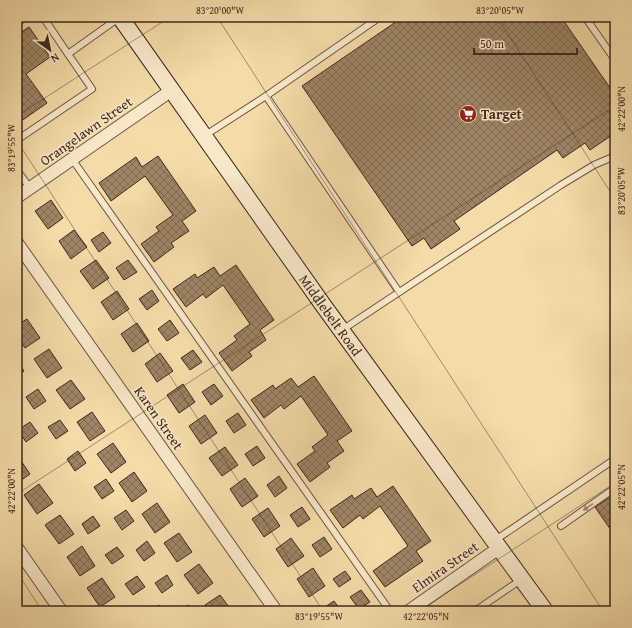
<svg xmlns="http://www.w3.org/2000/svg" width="632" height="628" font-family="'Gentium Book Plus',serif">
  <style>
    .building { fill: url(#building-cross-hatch); stroke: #3f281a }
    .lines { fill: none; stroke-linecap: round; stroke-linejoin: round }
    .service-casing { stroke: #6c553e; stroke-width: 8 }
    .minor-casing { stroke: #6c553e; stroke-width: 14 }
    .secondary-casing { stroke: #3f281a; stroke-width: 18 }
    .service { stroke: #f8e8c8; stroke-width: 6 }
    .minor { stroke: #f8e8c8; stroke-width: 12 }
    .secondary { stroke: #f8e8c8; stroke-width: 16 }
    .oneway { fill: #9c8871 }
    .ticks { fill: none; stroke: #3f281a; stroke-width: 1; stroke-opacity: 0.45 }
    .labels { text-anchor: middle; stroke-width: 3; stroke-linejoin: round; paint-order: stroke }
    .poi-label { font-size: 14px; font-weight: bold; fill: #3f281a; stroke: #f8e8c8; text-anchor: start }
    .street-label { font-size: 14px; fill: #3f281a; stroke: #f8e8c8 }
    .neatline { fill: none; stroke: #3f281a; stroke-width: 1.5 }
    .ticks-label { font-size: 10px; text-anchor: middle; fill: #3f281a }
  </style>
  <defs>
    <pattern id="building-cross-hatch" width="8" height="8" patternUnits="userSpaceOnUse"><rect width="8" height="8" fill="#9e8565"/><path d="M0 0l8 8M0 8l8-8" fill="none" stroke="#826d52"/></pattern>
  </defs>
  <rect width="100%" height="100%" fill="#f5dbaa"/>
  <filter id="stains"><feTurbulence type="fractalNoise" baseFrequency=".005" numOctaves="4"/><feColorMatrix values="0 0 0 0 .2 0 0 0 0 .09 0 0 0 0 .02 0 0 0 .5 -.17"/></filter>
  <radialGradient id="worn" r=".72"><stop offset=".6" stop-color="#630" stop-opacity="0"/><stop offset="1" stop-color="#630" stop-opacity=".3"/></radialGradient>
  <g class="building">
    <path d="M403,17H561L615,95V133L590,150L585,143L563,158L557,150L454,221L460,229L431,249L424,238L412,246L302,86Z"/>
    <path d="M29,27L50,57L26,74L47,103L17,124V35Z"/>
    <path d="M158,156L196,211L182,221L189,231L171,243L174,247L154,262L141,244L159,231L156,227L173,215L145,176L111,201L99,183L136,157L142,167Z"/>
    <path d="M51,200L63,218L48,229L35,211Z"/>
    <path d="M74,230L87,247L71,259L59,241Z"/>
    <path d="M103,232L111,243L99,252L91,240Z"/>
    <path d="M96,260L109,278L93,289L80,271Z"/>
    <path d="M128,260L137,272L124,280L116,268Z"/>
    <path d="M236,265L274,320L260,330L266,340L249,352L252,356L232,371L219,353L237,340L234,336L250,324L223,285L206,298L203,294L186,307L173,289L195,274L197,278L214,267L220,276Z"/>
    <path d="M152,290L159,301L147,310L139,299Z"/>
    <path d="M117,291L129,309L113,320L101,302Z"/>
    <path d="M27,319L40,338L25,348L17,337V325Z"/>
    <path d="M170,320L179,333L167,341L158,329Z"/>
    <path d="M137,323L149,341L133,352L121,334Z"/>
    <path d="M49,349L62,368L47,378L34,359Z"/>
    <path d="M193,350L202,362L190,370L181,358Z"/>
    <path d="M160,353L173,371L157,382L145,364Z"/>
    <path d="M17,361L24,371L17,376Z"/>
    <path d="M314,376L352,431L337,441L344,451L327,463L330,467L310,482L297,464L315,451L312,447L328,435L301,396L284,409L281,405L264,418L251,400L273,385L275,389L291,378L298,387Z"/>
    <path d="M71,380L85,399L70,409L56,390Z"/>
    <path d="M183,384L195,402L179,413L167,395Z"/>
    <path d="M214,384L223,396L211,405L202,392Z"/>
    <path d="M38,389L46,401L34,409L26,397Z"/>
    <path d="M92,412L105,431L90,441L77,422Z"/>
    <path d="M238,413L246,425L234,433L226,421Z"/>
    <path d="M205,415L217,433L201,444L189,426Z"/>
    <path d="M60,420L68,431L56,439L48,427Z"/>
    <path d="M30,422L38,433L26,442L18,430Z"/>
    <path d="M113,443L126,462L111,473L97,454Z"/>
    <path d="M257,446L265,458L253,466L245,454Z"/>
    <path d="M225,447L238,465L222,476L209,458Z"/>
    <path d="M78,451L86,463L75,471L67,459Z"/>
    <path d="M17,455L30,474L17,483Z"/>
    <path d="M134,472L147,491L132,502L119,483Z"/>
    <path d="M279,476L287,488L275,497L267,485Z"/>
    <path d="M245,478L258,496L242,507L230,489Z"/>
    <path d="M106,479L114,491L102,499L94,487Z"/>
    <path d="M39,484L53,503L37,514L24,495Z"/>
    <path d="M393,486L431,541L416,551L423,561L385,587L373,571L408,546L380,506L363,519L360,515L343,528L330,510L352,495L354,499L371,488L377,497Z"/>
    <path d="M615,494V536L595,507Z"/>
    <path d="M157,503L170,522L155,533L142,514Z"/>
    <path d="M302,507L310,519L298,527L290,515Z"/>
    <path d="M268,508L280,526L264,537L252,519Z"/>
    <path d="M126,510L134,521L122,530L114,518Z"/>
    <path d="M60,515L74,534L59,544L45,525Z"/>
    <path d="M93,516L100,526L88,534L82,524Z"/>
    <path d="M179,533L192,552L177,562L164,543Z"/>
    <path d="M324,537L332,549L320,557L312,545Z"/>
    <path d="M291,538L304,556L288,567L276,549Z"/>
    <path d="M147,541L155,553L144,561L136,550Z"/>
    <path d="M82,546L95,566L80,576L67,557Z"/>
    <path d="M117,547L124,556L112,564L105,555Z"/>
    <path d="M199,564L213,583L198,594L184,575Z"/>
    <path d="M313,568L325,586L309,597L297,579Z"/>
    <path d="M345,571L351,579L339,587L333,579Z"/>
    <path d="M167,575L173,585L162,593L155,583Z"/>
    <path d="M137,576L145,587L133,595L125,584Z"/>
    <path d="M102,578L115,597L100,607L87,588Z"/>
    <path d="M361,590L370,602L359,609L350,597Z"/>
    <path d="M220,595L232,611H209L205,605Z"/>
    <path d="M334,601L341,611H319Z"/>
    <path d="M159,605L163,611H150Z"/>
    <path d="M188,605L192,611H179Z"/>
  </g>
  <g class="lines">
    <defs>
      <g id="service">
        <path d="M43,17L68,54"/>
        <path d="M585,17L615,60"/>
        <path d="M17,23L26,17"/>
        <path d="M266,96L399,292"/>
        <path d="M204,136L266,96L380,17"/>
        <path d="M17,140L92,89L68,54L120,17"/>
        <path d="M72,159L390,611"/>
        <path d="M17,170L30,188"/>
        <path d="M342,330L561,185L594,165L615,156"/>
        <path d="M561,526L615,488"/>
        <path d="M494,541L615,459"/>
        <path d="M475,611L522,579"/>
      </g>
      <g id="minor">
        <path d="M17,197L172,90"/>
        <path d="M17,243L276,611"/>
        <path d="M17,548L61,611"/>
        <path d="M409,611L499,548"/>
      </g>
      <g id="secondary">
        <path id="s1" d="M120,17L323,305L545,611"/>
      </g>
    </defs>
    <use href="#service" class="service-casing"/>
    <use href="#minor" class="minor-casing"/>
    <use href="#secondary" class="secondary-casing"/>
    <use href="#service" class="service"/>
    <use href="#minor" class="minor"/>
    <use href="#secondary" class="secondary"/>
  </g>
  <defs><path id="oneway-solid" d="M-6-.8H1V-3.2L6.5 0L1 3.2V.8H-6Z"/></defs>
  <use class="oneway" href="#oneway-solid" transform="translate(588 507) rotate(145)"/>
  <path class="ticks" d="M217,17L603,611M497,17L615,199M17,116L170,17M17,141L323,611M17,494L615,106M17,572L42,611M419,611L615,483"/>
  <defs>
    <symbol id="supermarket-disc" viewBox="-11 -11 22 22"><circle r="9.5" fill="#8f2418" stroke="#f8e8c8"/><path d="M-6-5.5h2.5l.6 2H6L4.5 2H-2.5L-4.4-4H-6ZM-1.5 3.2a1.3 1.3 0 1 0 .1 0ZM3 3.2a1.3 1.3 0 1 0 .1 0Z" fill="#fff"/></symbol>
  </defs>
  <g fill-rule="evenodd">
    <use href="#supermarket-disc" x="458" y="104" width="20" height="20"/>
  </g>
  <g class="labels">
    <g class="poi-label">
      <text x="481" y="119">Target</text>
    </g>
    <g class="street-label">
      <text transform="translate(86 131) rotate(-35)" y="5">Orangelawn Street</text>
      <text dy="5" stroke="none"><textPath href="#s1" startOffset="365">Middlebelt Road</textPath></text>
      <text transform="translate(159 418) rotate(55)" y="5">Karen Street</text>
      <text transform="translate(445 567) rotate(-35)" y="5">Elmira Street</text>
    </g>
  </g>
  <rect width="632" height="628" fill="none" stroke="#f5dbaa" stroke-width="44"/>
  <g transform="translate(50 50) rotate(147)" stroke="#f8e8c8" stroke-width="3" paint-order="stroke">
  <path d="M0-3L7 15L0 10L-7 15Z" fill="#3f281a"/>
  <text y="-6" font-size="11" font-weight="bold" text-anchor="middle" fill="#3f281a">N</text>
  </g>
  <path d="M474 48v6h103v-6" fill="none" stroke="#3f281a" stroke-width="2"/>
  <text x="480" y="48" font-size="12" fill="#3f281a" stroke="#f8e8c8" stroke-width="3" paint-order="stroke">50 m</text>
  <rect x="22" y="22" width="588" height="584" class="neatline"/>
  <g class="ticks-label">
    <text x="220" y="14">83°20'00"W</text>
    <text x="500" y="14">83°20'05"W</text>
    <text transform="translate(621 109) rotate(-90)" y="4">42°22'00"N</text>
    <text transform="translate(11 148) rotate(-90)" y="4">83°19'55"W</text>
    <text transform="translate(621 191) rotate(-90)" y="4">83°20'05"W</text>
    <text transform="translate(621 487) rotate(-90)" y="4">42°22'05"N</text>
    <text transform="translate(11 491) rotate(-90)" y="4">42°22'00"N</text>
    <text x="319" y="620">83°19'55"W</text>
    <text x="426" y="620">42°22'05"N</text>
  </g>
  <rect width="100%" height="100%" filter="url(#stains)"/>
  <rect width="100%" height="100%" fill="url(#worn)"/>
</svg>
